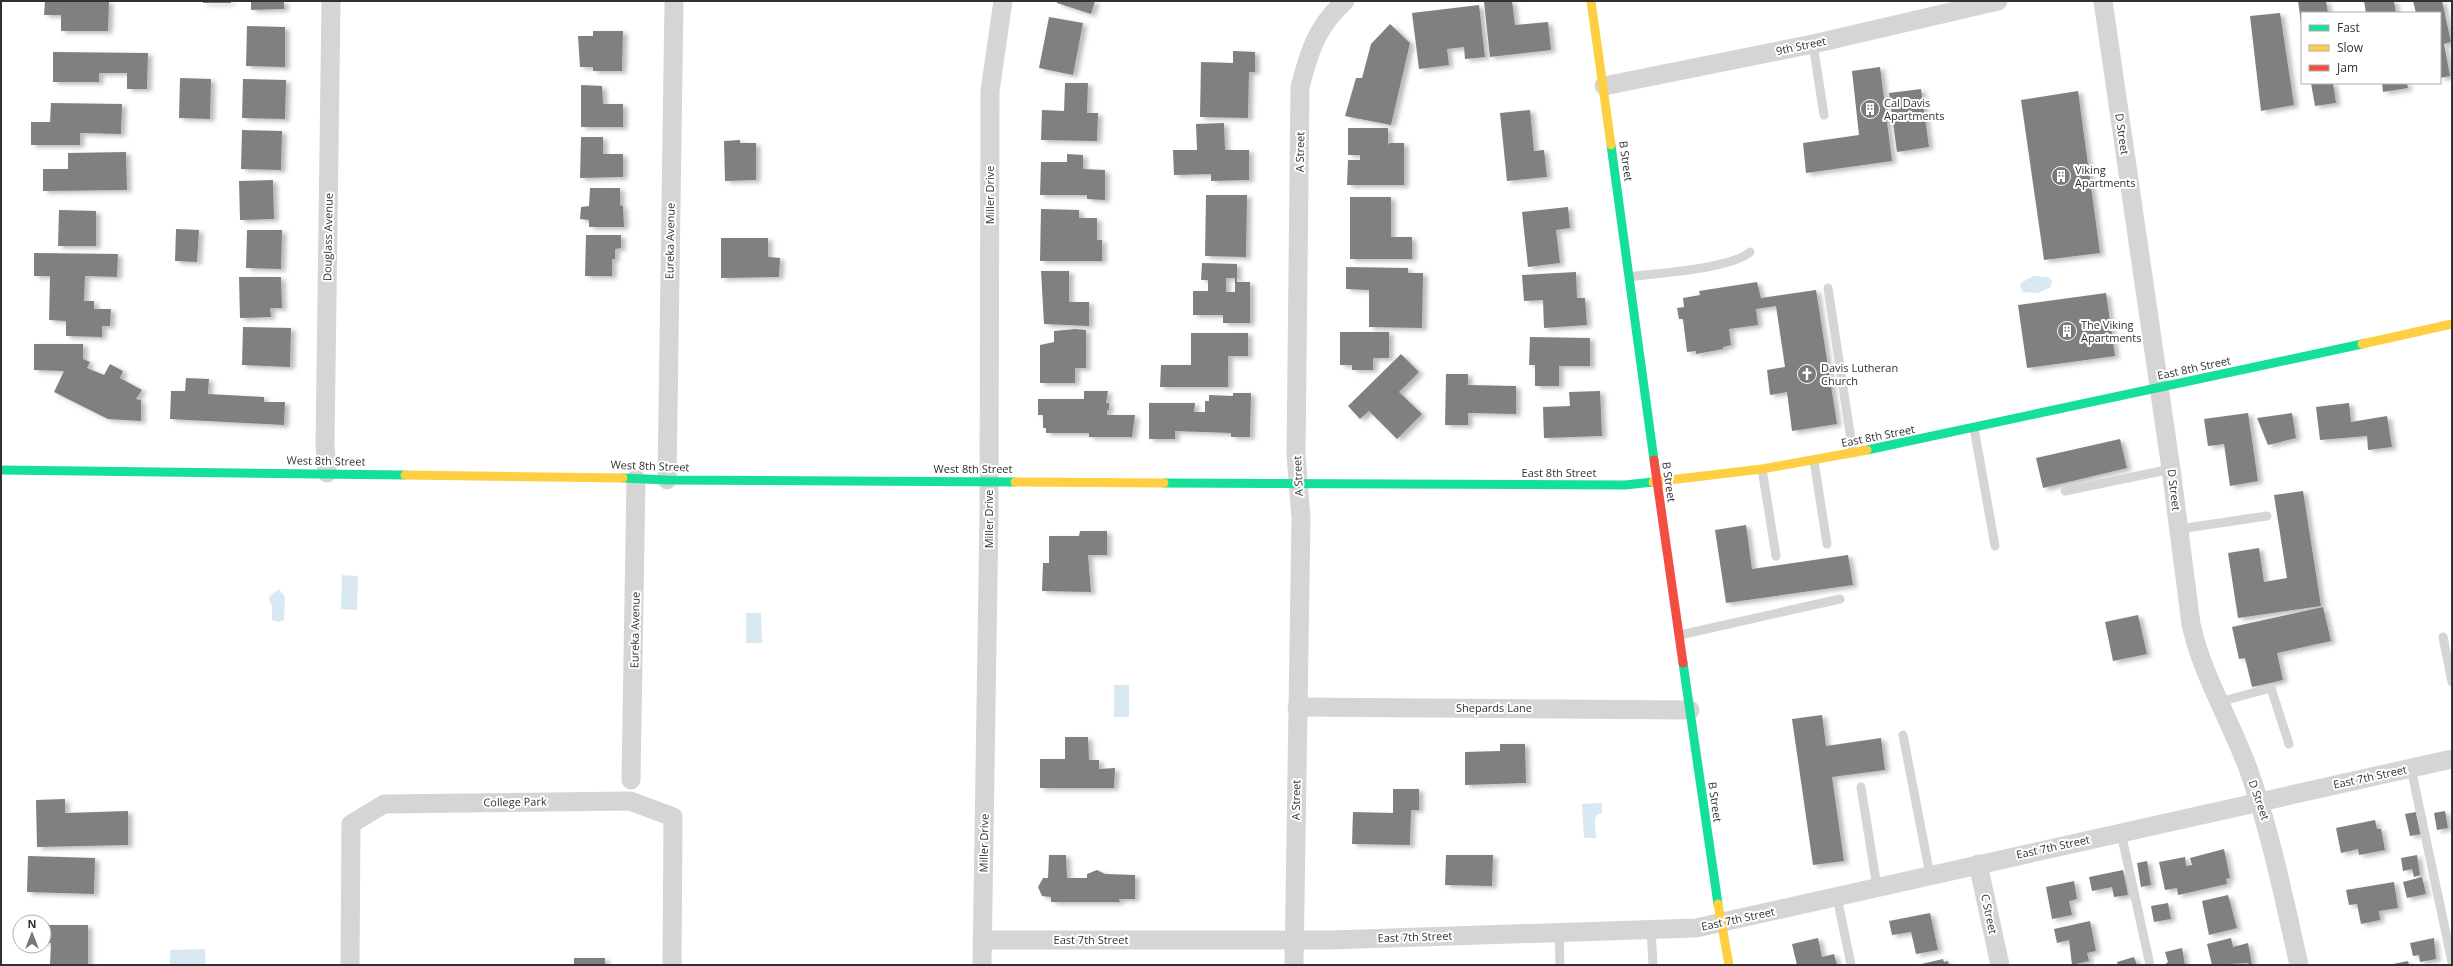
<svg xmlns="http://www.w3.org/2000/svg" width="2453" height="966" font-family="'Open Sans',sans-serif">
  <style>
    .water { fill: #d8e9f4 }
    .building { fill: #808080; fill-rule: evenodd; filter: url(#shadow) }
    .lines { fill: none; stroke-linecap: round; stroke-linejoin: round }
    .lane { stroke: #d5d5d5; stroke-width: 9 }
    .street { stroke: #d5d5d5; stroke-width: 19 }
    .fast { stroke: #16e098; stroke-width: 9 }
    .slow { stroke: #ffcf43; stroke-width: 9 }
    .jam { stroke: #f24e42; stroke-width: 9 }
    .labels { text-anchor: middle; stroke-width: 4; stroke-linejoin: round; paint-order: stroke }
    .street-label { font-size: 11px; fill: #313131; stroke: #fff }
    .poi-label { font-size: 11px; fill: #313131; stroke: #fff; text-anchor: start }
  </style>
  <defs>
    <filter id="shadow"><feDropShadow dx="4.5" dy="2.5" stdDeviation="2" flood-color="#0004"/></filter>
  </defs>
  <rect width="100%" height="100%" fill="#fff"/>
  <g class="water">
    <path d="M2033,276L2048,277L2052,281L2051,287L2038,293L2023,292L2020,286L2021,283Z"/>
    <path d="M342,575L358,576L357,610L341,609Z"/>
    <path d="M279,589L285,597L284,620L278,622L272,620V606L269,600L270,596Z"/>
    <path d="M746,613H761L762,643H746Z"/>
    <rect x="1114" y="685" width="15" height="32"/>
    <path d="M1602,803V813L1597,815L1595,820L1596,838H1584L1582,804Z"/>
    <path d="M205,949L206,965H170V950Z"/>
  </g>
  <g class="building">
    <path d="M45,1H109L108,31H61V15H44Z"/>
    <rect x="203" y="1" width="28" height="2"/>
    <path d="M251,1H284V9L251,10Z"/>
    <path d="M1057,1H1095L1091,14L1057,3Z"/>
    <path d="M1512,1L1515,25L1548,22L1551,50L1490,57L1484,2Z"/>
    <path d="M2298,1H2326L2328,13H2302L2301,23Z"/>
    <path d="M2364,1H2394L2396,13H2366Z"/>
    <path d="M2413,1H2442L2451,42L2444,44L2450,76L2440,78V13H2416Z"/>
    <path d="M1479,5L1485,57L1465,59L1464,47L1447,49L1449,65L1419,69L1412,13Z"/>
    <path d="M2280,13L2294,105L2261,111L2250,16Z"/>
    <path d="M1049,17L1083,23L1073,75L1039,68Z"/>
    <path d="M1390,24L1410,43L1391,125L1345,116L1356,78H1362L1371,44Z"/>
    <path d="M247,26L285,27V67L246,66Z"/>
    <path d="M593,31H623L622,71H593V67H580L578,36H593Z"/>
    <path d="M1233,51L1255,52V72H1249L1248,118L1200,117L1201,62L1233,63Z"/>
    <path d="M53,52L148,53L147,89H127V73H99V82H53Z"/>
    <path d="M1880,67L1892,161L1806,173L1803,143L1859,135L1852,71Z"/>
    <path d="M180,78L211,79L210,119L179,118Z"/>
    <path d="M243,79L286,80L285,119L242,118Z"/>
    <path d="M1065,83H1088L1087,113H1098L1097,141L1041,140L1042,110L1064,111Z"/>
    <path d="M2311,83H2333L2336,103L2315,106Z"/>
    <path d="M2382,83H2407L2408,88L2383,92Z"/>
    <path d="M581,85L602,86L603,104H623V127H581Z"/>
    <path d="M1921,89L1929,147L1897,152L1889,93Z"/>
    <path d="M2078,91L2100,253L2044,260L2021,100Z"/>
    <path d="M51,103L122,104L121,134L80,133V145H31V122H50Z"/>
    <path d="M1530,110L1534,151L1544,150L1547,177L1507,181L1500,113Z"/>
    <path d="M1224,123L1225,150H1249V180L1211,181V174L1174,175L1173,150H1197L1196,124Z"/>
    <path d="M1348,128H1388V145L1390,143H1404V185H1347L1348,160H1360V155H1348Z"/>
    <path d="M242,130L282,131L281,170L241,169Z"/>
    <path d="M581,137H603V154H623V177L580,178Z"/>
    <path d="M740,140V143H756V180L725,181L724,141Z"/>
    <path d="M126,152L127,190L43,191V169H68V153Z"/>
    <path d="M1067,154L1083,155V169L1105,170V200L1087,199V195H1040L1041,162H1067Z"/>
    <path d="M273,180L274,219L240,220L239,181Z"/>
    <path d="M590,188H620V205L623,206L624,227H589V220L580,219L581,207L589,206Z"/>
    <path d="M1206,195H1247L1246,257L1205,256Z"/>
    <path d="M1350,197H1391V237H1412V259H1350Z"/>
    <path d="M1568,207L1570,228L1556,230L1560,263L1528,267L1522,212Z"/>
    <path d="M1041,209L1079,210V218H1097V240H1102V261H1040Z"/>
    <path d="M59,210L96,211V246H58Z"/>
    <path d="M176,229L199,230L197,262L175,261Z"/>
    <path d="M247,230H282L281,269L246,268Z"/>
    <path d="M586,235H621V248L615,249V259H612V276H585Z"/>
    <path d="M721,238H768V257L780,258L779,277L721,278Z"/>
    <path d="M34,253L118,254L117,277L85,276L84,301H94V309H111L110,326H102V337L66,336V321L49,320L50,276H34Z"/>
    <path d="M1202,263L1237,264V282H1250V323H1223V315H1193V291H1208V280H1201ZM1226,278H1235V292H1226Z"/>
    <path d="M1346,267L1408,268V273H1423L1422,328L1369,327V290L1346,289Z"/>
    <path d="M1041,271H1069V302H1089V326L1044,324Z"/>
    <path d="M1576,272L1577,298H1585L1587,325L1544,328L1543,300L1524,301L1522,275Z"/>
    <path d="M239,277H281L282,308H270L271,317L240,318Z"/>
    <path d="M1757,282L1761,298L1816,290L1837,424L1792,431L1787,392L1770,395L1767,370L1785,367L1776,306L1756,309L1758,325L1729,329L1731,345L1723,347V349L1696,354V351L1687,352L1683,319H1679L1677,308L1684,307L1683,298L1700,295L1699,291Z"/>
    <path d="M2106,293L2115,356L2027,368L2018,305Z"/>
    <path d="M243,327L291,328L290,367L242,365Z"/>
    <path d="M1075,329L1086,330V368H1075V383H1040V345L1054,342V331Z"/>
    <path d="M1340,332H1389V358H1373V370H1352V365H1340Z"/>
    <path d="M1191,333H1248V356H1228V387H1160L1161,365H1191Z"/>
    <path d="M1530,337L1590,338V366H1559V386H1535V365H1529Z"/>
    <path d="M34,344H83V359L90,362L87,368L104,375L110,364L123,371L120,378L142,390L136,399L141,400V421L108,419L54,392L64,371L34,370Z"/>
    <path d="M1401,354L1419,372L1399,392L1422,414L1397,439L1369,411L1360,419L1348,406Z"/>
    <path d="M1446,374H1468V385L1516,386V414L1468,413V425H1445Z"/>
    <path d="M186,378L209,379L208,394L264,397V402H285L284,425L170,419L171,391H185Z"/>
    <path d="M1084,391H1108L1106,403H1109V410H1107V415H1135L1132,437H1089V433H1046V428H1043V415H1038V399H1084Z"/>
    <path d="M1600,391L1602,436L1544,438L1543,407L1570,406L1569,392Z"/>
    <path d="M1233,393H1251L1250,437H1231V433L1175,431V439H1149V403H1195L1194,412H1205V401H1209V395L1233,396Z"/>
    <path d="M2349,403L2351,422L2387,416L2392,447L2368,450L2367,436L2320,440L2316,407Z"/>
    <path d="M2248,413L2258,481L2230,486L2224,444L2208,446L2204,419Z"/>
    <path d="M2292,413L2296,438L2268,445L2257,418Z"/>
    <path d="M2120,439L2127,468L2043,488L2036,458Z"/>
    <path d="M2303,491L2321,606L2238,618L2228,553L2259,548L2264,582L2287,578L2274,495Z"/>
    <path d="M1746,525L1752,569L1848,555L1853,585L1726,603L1715,530Z"/>
    <path d="M1080,531H1107V555H1088L1091,592L1042,591L1043,563H1049V536H1079Z"/>
    <path d="M2323,607L2331,641L2277,653L2283,680L2252,687L2245,658L2239,659L2232,627Z"/>
    <path d="M2138,615L2147,654L2113,661L2105,622Z"/>
    <path d="M1822,715L1826,746L1881,738L1885,770L1832,777L1844,861L1813,865L1792,719Z"/>
    <path d="M1065,737H1088L1089,760H1099V769L1115,768L1114,788H1040V759H1065Z"/>
    <path d="M1500,744H1525L1526,783L1465,785V752L1500,751Z"/>
    <path d="M1393,789H1419V810H1411L1410,845L1352,844L1353,812L1393,813Z"/>
    <path d="M65,799V813L128,811V845L37,847L36,800Z"/>
    <path d="M2445,811L2448,828L2437,830L2434,813Z"/>
    <path d="M2416,812L2421,834L2410,836L2405,814Z"/>
    <path d="M2375,820L2377,829H2381L2385,850L2359,855L2358,849L2341,853L2336,828Z"/>
    <path d="M2224,849L2230,878L2226,879L2227,884L2178,895L2177,888L2165,890L2159,862L2185,857L2186,866L2192,865L2190,858Z"/>
    <path d="M1049,855H1066L1067,878H1087V874L1097,870L1105,874L1135,875V899H1119L1120,902H1051V897L1042,896L1038,887L1043,878H1048Z"/>
    <path d="M1446,855H1493L1492,886L1445,885Z"/>
    <path d="M2417,855L2420,875L2414,877L2412,869L2403,871L2401,858Z"/>
    <path d="M28,856L95,858L94,894L27,892Z"/>
    <path d="M2147,861L2151,885L2141,887L2137,863Z"/>
    <path d="M2123,870L2128,895L2114,897L2112,887L2092,891L2089,877Z"/>
    <path d="M2422,877L2426,894L2407,898L2403,882Z"/>
    <path d="M2074,881L2077,899L2069,901L2072,915L2052,919L2046,887Z"/>
    <path d="M2394,882L2398,908L2379,911L2380,920L2361,924L2357,904L2349,905L2346,890Z"/>
    <path d="M2228,895L2237,928L2209,935L2202,901Z"/>
    <path d="M2168,903L2171,919L2154,922L2151,906Z"/>
    <path d="M1930,913L1938,950L1916,954L1911,932L1892,935L1889,921Z"/>
    <path d="M2090,921L2096,951L2087,953L2089,961L2072,965L2069,940L2057,943L2054,929Z"/>
    <path d="M44,925H88V965H50L51,943H44Z"/>
    <path d="M1818,938L1822,957L1834,954L1837,965H1797L1792,944Z"/>
    <path d="M2231,938L2233,947L2248,943L2252,965L2247,963L2212,965L2207,944Z"/>
    <path d="M2434,938L2436,959L2420,962L2419,955L2413,956L2410,943Z"/>
    <path d="M2182,948L2185,965H2164L2168,962L2165,952Z"/>
    <path d="M2134,957L2137,965H2118L2117,962Z"/>
    <rect x="574" y="958" width="31" height="7"/>
    <path d="M1943,959L1944,962L1948,961L1949,965H1917Z"/>
    <path d="M2408,961L2409,965H2393V964Z"/>
  </g>
  <g class="lines">
    <g class="lane">
      <path d="M1813,44L1824,115"/>
      <path d="M1630,277C1657,273 1731,269 1750,252"/>
      <path d="M1828,288L1853,453"/>
      <path d="M1974,428L1995,546"/>
      <path d="M1814,461L1827,544"/>
      <path d="M1762,469L1776,556"/>
      <path d="M2065,491L2171,469"/>
      <path d="M2179,529L2267,516"/>
      <path d="M1680,635L1840,599"/>
      <path d="M2443,637L2452,682"/>
      <path d="M2219,702L2271,688L2289,744"/>
      <path d="M1903,735L1930,875"/>
      <path d="M2411,768L2452,962"/>
      <path d="M1861,787L1877,887"/>
      <path d="M2121,833L2150,965"/>
      <path d="M1837,897L1851,965"/>
      <path d="M1651,930L1653,965"/>
      <path d="M1559,932L1560,965"/>
    </g>
    <g class="street">
      <path d="M2103,1L2171,469L2191,624C2202,675 2231,721 2249,771C2271,834 2284,899 2299,965"/>
      <path d="M1604,86L1813,44L1998,1"/>
      <path d="M327,473L325,445L331,1"/>
      <path d="M667,480L674,1"/>
      <path d="M1297,707L1690,710"/>
      <path d="M631,780L636,479"/>
      <path d="M1978,864L2000,965"/>
      <path d="M982,940H1331L1696,928L2452,759"/>
      <path d="M350,965L351,824L384,804L630,801L673,817L672,965"/>
      <path d="M982,965L989,513L990,91L1003,1"/>
      <path d="M1294,965L1301,518L1296,455L1300,87C1309,52 1317,26 1345,1"/>
    </g>
    <g class="fast">
      <path d="M1611,145L1654,460"/>
      <path d="M1867,450L2362,344"/>
      <path d="M1,470L405,475"/>
      <path d="M623,478L667,480L1015,482"/>
      <path d="M1164,483L1625,485L1653,482"/>
      <path d="M1683,663L1718,904"/>
    </g>
    <g class="slow">
      <path d="M1591,1L1611,145"/>
      <path d="M2362,344L2452,324"/>
      <path d="M405,475L623,478"/>
      <path d="M1015,482L1164,483"/>
      <path d="M1653,482L1762,469L1867,450"/>
      <path d="M1718,904L1729,965"/>
    </g>
    <path class="jam" d="M1654,460L1683,663"/>
  </g>
  <defs>
    <symbol id="building-disc" viewBox="-11 -11 22 22"><circle r="9.5" fill="#797979" stroke="#fff"/><path d="M-4-6H4V6H1V3H-1V6H-4ZM-2.5-4.3h1.7v1.8h-1.7ZM.8-4.3h1.7v1.8H.8ZM-2.5-1h1.7V.8h-1.7ZM.8-1h1.7V.8H.8Z" fill="#fff"/></symbol>
    <symbol id="church-disc" viewBox="-11 -11 22 22"><circle r="9.5" fill="#797979" stroke="#fff"/><path d="M-1.2-6h2.4v3.5h3.3v2.4h-3.3V6h-2.4V-.1h-3.3v-2.4h3.3Z" fill="#fff"/></symbol>
  </defs>
  <g fill-rule="evenodd">
    <use href="#building-disc" x="1859" y="98" width="22" height="22"/>
    <use href="#building-disc" x="2050" y="165" width="22" height="22"/>
    <use href="#building-disc" x="2056" y="320" width="22" height="22"/>
    <use href="#church-disc" x="1796" y="363" width="22" height="22"/>
  </g>
  <g class="labels">
    <g class="street-label">
      <text transform="translate(1801 46) rotate(-12)" y="4">9th Street</text>
      <text transform="translate(2122 134) rotate(82)" y="4">D Street</text>
      <text transform="translate(1300 152) rotate(-89)" y="4">A Street</text>
      <text transform="translate(1626 161) rotate(82)" y="4">B Street</text>
      <text transform="translate(990 195) rotate(-90)" y="4">Miller Drive</text>
      <text transform="translate(328 237) rotate(-89)" y="4">Douglass Avenue</text>
      <text transform="translate(670 241) rotate(-89)" y="4">Eureka Avenue</text>
      <text transform="translate(2194 368) rotate(-12)" y="4">East 8th Street</text>
      <text transform="translate(1878 436) rotate(-11)" y="4">East 8th Street</text>
      <text transform="translate(326 461) rotate(1)" y="4">West 8th Street</text>
      <text transform="translate(650 466) rotate(2)" y="4">West 8th Street</text>
      <text x="973" y="473">West 8th Street</text>
      <text x="1559" y="477">East 8th Street</text>
      <text transform="translate(1298 476) rotate(-93)" y="4">A Street</text>
      <text transform="translate(1669 482) rotate(82)" y="4">B Street</text>
      <text transform="translate(2174 490) rotate(83)" y="4">D Street</text>
      <text transform="translate(989 519) rotate(-90)" y="4">Miller Drive</text>
      <text transform="translate(635 630) rotate(-89)" y="4">Eureka Avenue</text>
      <text x="1494" y="712">Shepards Lane</text>
      <text transform="translate(2370 777) rotate(-12)" y="4">East 7th Street</text>
      <text transform="translate(1296 800) rotate(-89)" y="4">A Street</text>
      <text transform="translate(2259 800) rotate(71)" y="4">D Street</text>
      <text transform="translate(515 802) rotate(-1)" y="4">College Park</text>
      <text transform="translate(1715 802) rotate(82)" y="4">B Street</text>
      <text transform="translate(984 843) rotate(-89)" y="4">Miller Drive</text>
      <text transform="translate(2053 847) rotate(-12)" y="4">East 7th Street</text>
      <text transform="translate(1989 914) rotate(78)" y="4">C Street</text>
      <text transform="translate(1738 919) rotate(-12)" y="4">East 7th Street</text>
      <text transform="translate(1415 937) rotate(-2)" y="4">East 7th Street</text>
      <text x="1091" y="944">East 7th Street</text>
    </g>
    <g class="poi-label">
      <text x="1884" y="107">Cal Davis<tspan x="1884" dy="13">Apartments</tspan></text>
      <text x="2075" y="174">Viking<tspan x="2075" dy="13">Apartments</tspan></text>
      <text x="2081" y="329">The Viking<tspan x="2081" dy="13">Apartments</tspan></text>
      <text x="1821" y="372">Davis Lutheran<tspan x="1821" dy="13">Church</tspan></text>
    </g>
  </g>
  <rect width="2453" height="966" fill="none" stroke="#313131" stroke-width="4"/>
  <rect x="2301" y="12" width="140" height="72" fill="#ffffff" stroke="#adadad"/>
  <rect x="2309" y="25" width="20" height="6" fill="#16e098" stroke="#adadad"/>
  <text x="2337" y="32" font-size="12" fill="#313131">Fast</text>
  <rect x="2309" y="45" width="20" height="6" fill="#ffcf43" stroke="#adadad"/>
  <text x="2337" y="52" font-size="12" fill="#313131">Slow</text>
  <rect x="2309" y="65" width="20" height="6" fill="#f24e42" stroke="#adadad"/>
  <text x="2337" y="72" font-size="12" fill="#313131">Jam</text>
  <g transform="translate(32 934)"><circle r="19" fill="#ffffff" stroke="#adadad"/>
  <path d="M0-3L7 15L0 10L-7 15Z" fill="#797979"/>
  <text y="-6" font-size="11" font-weight="bold" text-anchor="middle" fill="#313131">N</text>
  </g>
</svg>
